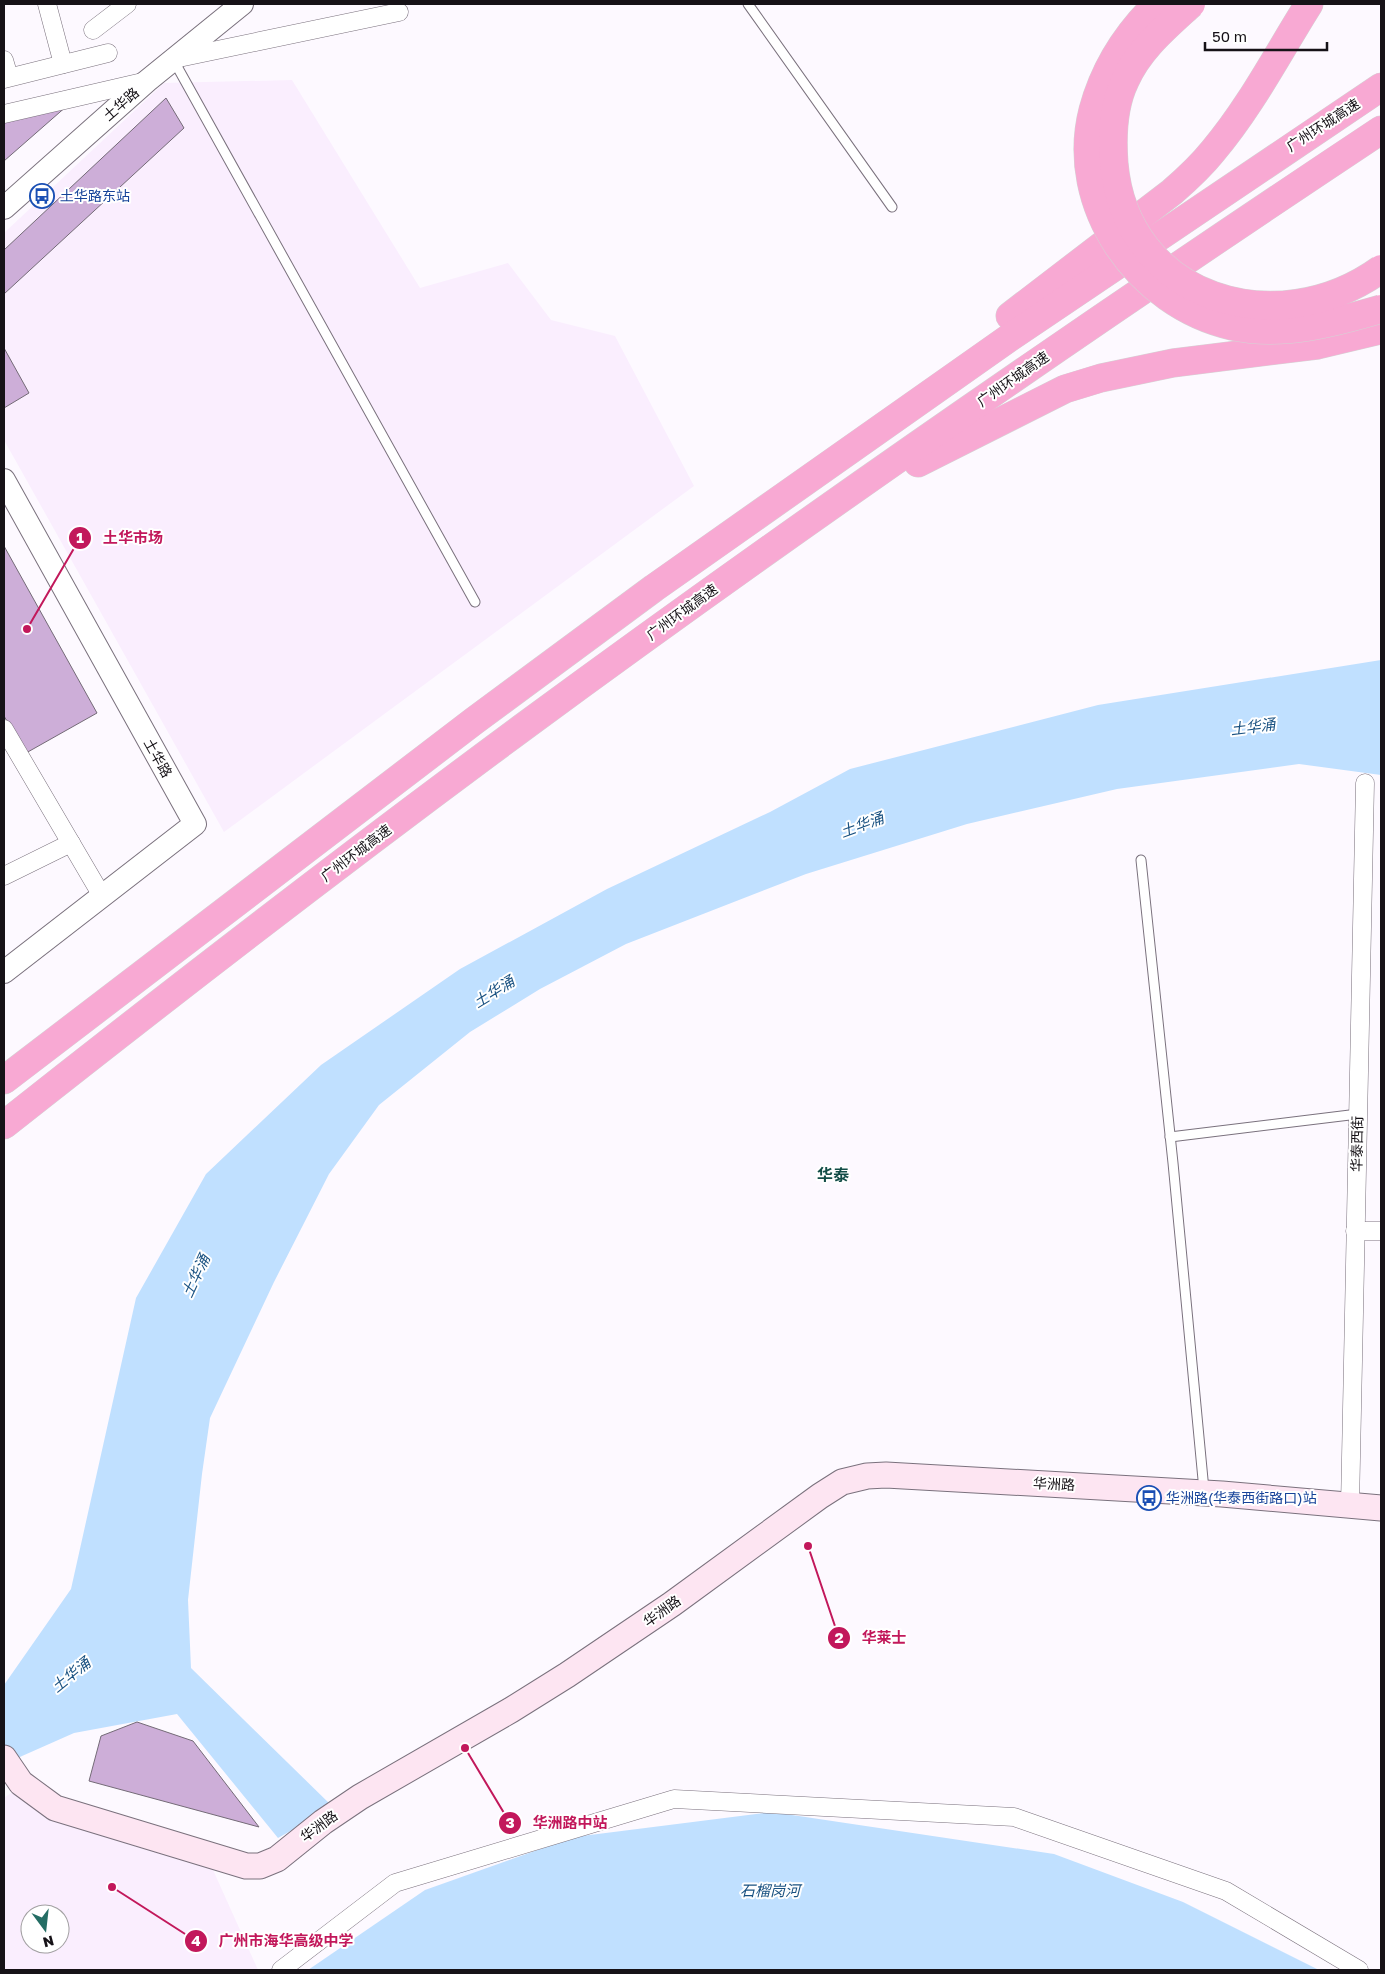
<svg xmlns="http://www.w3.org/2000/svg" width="1385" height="1974" font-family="'Golos Text','Noto Sans SC',sans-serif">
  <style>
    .built { fill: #faeefe; fill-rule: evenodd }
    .water { fill: #c0e0ff }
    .building { fill: #cdaed8; stroke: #746b77 }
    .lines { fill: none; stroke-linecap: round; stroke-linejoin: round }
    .service-casing { stroke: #7a717d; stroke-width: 11 }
    .minor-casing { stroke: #7a717d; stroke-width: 19 }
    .tertiary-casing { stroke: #7a717d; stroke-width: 24 }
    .secondary-casing { stroke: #7a717d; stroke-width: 27 }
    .motorway-casing { stroke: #d5d4d5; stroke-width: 29 }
    .service { stroke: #fff; stroke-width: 9 }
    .minor { stroke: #fff; stroke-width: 18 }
    .tertiary { stroke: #fff; stroke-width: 22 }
    .secondary { stroke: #fde5f2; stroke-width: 25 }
    .motorway { stroke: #f8a9d3; stroke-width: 28 }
    .motorway-bridge-casing { stroke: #d5d4d5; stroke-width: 29; stroke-linecap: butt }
    .motorway-bridge { stroke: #f8a9d3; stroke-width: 28 }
    .labels { text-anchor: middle; stroke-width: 4; stroke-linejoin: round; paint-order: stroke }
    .street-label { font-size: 14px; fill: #161217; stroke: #fff }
    .transit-label { font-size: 14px; fill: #164399; stroke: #fff; text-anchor: start }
    .water-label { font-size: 15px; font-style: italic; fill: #195181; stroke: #fff }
    .quarter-label { font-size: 16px; font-weight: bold; fill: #124d47; stroke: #fff }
    .leader { fill: none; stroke: #c2185b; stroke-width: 2 }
    .callout-dot { fill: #c2185b; stroke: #fff; stroke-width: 2 }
    .mark-label { font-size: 15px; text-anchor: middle; font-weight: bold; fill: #fff }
    .callout-label { font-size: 15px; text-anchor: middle; font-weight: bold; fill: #c2185b; stroke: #fff; stroke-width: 4; stroke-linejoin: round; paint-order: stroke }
  </style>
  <rect width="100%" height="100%" fill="#fdf9ff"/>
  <g class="built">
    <path d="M292,80L420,288L508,263L551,320L615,336L694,486L224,832L4,440V233L164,83Z"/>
    <path d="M15,1790L209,1861L258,1970H4V1798ZM30,1914H60V1944H30Z"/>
  </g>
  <g class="water">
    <path d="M1381,660V775L1299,764L1117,789L967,824L806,874L626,944L540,989L470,1032L379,1105L329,1174L274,1282L210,1418L202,1474L188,1600L191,1668L333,1807L278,1838L177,1714L74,1733L4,1764V1685L71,1589L136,1298L206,1174L321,1065L460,969L607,889L770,812L850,769L1098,705Z"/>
    <path d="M772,1812L1054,1854L1183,1902L1319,1970H308L425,1890L574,1837Z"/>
  </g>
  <g class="building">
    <path d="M166,98L184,128L4,294V250Z"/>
    <path d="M68,105L4,161V119Z"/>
    <path d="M4,348L29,393L4,408Z"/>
    <path d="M4,546L97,713L26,753L4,716Z"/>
    <path d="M137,1722L193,1741L259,1827L89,1781L101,1736Z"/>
  </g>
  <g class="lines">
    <defs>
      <g id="service">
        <path d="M748,4L892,207"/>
        <path d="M174,61L475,602"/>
        <path d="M1141,860L1173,1163L1204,1490"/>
        <path d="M1170,1137L1358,1114"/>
      </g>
      <g id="minor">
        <path d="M47,4L63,64"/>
        <path d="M93,30L127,4"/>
        <path d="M174,59L399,12"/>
        <path d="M4,60L9,77"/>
        <path d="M4,79L108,53"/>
        <path d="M4,114L147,81"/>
        <path d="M4,729L102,896"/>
        <path d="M4,876L71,843"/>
        <path d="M1355,1231H1381"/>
        <path d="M1350,1506L1365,783"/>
        <path d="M281,1970L395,1883L674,1799L1014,1817L1226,1891L1359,1970"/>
      </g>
      <g id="tertiary">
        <path d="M4,208L147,81L242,4"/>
        <path d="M4,480L195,824L4,972"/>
      </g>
      <path id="secondary" d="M4,1758L21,1783L55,1808L246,1866H260L277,1859L323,1822L360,1797L511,1710L567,1675L672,1604L820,1496L842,1482L867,1476L886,1475L1222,1494L1381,1508"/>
      <g id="motorway">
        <path d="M1010,316L1172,192C1187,179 1201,166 1213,151C1251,106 1278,53 1309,4"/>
        <path d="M918,463L1065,389L1101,378L1173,363L1318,345L1381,330"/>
        <path d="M4,1080L474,721L654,588L1009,338L1381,87"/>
        <path d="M4,1125C176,989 350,855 526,725C806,519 1092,322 1381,130"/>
      </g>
    </defs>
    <use href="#service" class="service-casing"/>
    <use href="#minor" class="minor-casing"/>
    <use href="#tertiary" class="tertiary-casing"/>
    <use href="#secondary" class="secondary-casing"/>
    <use href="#motorway" class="motorway-casing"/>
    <use href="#service" class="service"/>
    <use href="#minor" class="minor"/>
    <use href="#tertiary" class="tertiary"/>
    <use href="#secondary" class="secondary"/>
    <use href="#motorway" class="motorway"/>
    <defs>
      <g id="motorway-bridge">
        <path d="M1157,4C1127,33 1104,69 1093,110C1068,206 1139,305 1232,326C1282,337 1333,323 1381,309"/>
        <path d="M1191,4C1166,27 1139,49 1125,81C1113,106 1112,136 1114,163C1126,300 1277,344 1381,269"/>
      </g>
    </defs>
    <use href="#motorway-bridge" class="motorway-bridge-casing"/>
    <use href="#motorway-bridge" class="motorway-bridge"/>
  </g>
  <defs>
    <symbol id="bus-ring" viewBox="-11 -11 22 22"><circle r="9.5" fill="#fff" stroke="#1a4fb4" stroke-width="1.5"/><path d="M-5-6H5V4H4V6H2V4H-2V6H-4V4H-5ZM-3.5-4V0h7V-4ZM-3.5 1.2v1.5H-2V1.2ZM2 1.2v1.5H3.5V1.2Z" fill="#1a4fb4"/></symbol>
  </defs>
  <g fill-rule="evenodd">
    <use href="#bus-ring" x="28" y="182" width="28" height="28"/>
    <use href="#bus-ring" x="1135" y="1484" width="28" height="28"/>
  </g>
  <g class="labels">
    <g class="street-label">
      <text transform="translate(121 104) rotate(-41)" y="5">土华路</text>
      <text transform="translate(1323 125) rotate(-33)" y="5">广州环城高速</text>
      <text transform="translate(1013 379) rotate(-35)" y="5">广州环城高速</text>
      <text transform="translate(682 612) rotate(-36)" y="5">广州环城高速</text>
      <text transform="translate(158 758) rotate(61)" y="5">土华路</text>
      <text transform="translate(356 853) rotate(-37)" y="5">广州环城高速</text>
      <text transform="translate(1357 1144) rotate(-89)" y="5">华泰西街</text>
      <text transform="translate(1054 1484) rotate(3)" y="5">华洲路</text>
      <text transform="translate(662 1611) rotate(-35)" y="5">华洲路</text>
      <text transform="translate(319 1826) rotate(-36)" y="5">华洲路</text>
    </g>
    <g class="transit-label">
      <text x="60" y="201">土华路东站</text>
      <text x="1166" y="1503">华洲路(华泰西街路口)站</text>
    </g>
    <g class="water-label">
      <text transform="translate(1253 727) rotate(-7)" y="5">土华涌</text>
      <text transform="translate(862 825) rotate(-20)" y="5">土华涌</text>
      <text transform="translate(494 992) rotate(-32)" y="5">土华涌</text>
      <text transform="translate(196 1276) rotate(-65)" y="5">土华涌</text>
      <text transform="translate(71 1675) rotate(-39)" y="5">土华涌</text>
      <text x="770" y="1896">石榴岗河</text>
    </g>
    <g class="quarter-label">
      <text x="833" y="1181">华泰</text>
    </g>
  </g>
  <path class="leader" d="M27 629L80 538M808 1546L839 1638M465 1748L510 1823M112 1887L196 1941"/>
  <g class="callout-dot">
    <circle cx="27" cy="629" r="5"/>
    <circle cx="808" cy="1546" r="5"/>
    <circle cx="465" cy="1748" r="5"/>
    <circle cx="112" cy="1887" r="5"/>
    <circle cx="80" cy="538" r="12"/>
    <circle cx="839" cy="1638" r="12"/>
    <circle cx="510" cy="1823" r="12"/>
    <circle cx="196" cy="1941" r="12"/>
  </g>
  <g class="mark-label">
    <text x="80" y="543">1</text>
    <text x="839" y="1643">2</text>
    <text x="510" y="1828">3</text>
    <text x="196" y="1946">4</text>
  </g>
  <g class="callout-label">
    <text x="133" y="543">土华市场</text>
    <text x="884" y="1643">华莱士</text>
    <text x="570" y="1828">华洲路中站</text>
    <text x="286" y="1946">广州市海华高级中学</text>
  </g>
  <rect width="1385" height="1974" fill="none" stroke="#161217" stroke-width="10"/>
  <g transform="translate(45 1929) rotate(165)"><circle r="24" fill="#ffffff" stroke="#a2a0a2"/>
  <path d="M0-4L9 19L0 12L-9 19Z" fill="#246d64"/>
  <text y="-8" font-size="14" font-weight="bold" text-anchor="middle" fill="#161217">N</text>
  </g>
  <path d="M1205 42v8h122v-8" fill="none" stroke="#161217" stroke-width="2.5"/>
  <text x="1212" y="42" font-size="15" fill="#161217" stroke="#ffffff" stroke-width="4" paint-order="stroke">50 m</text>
</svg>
